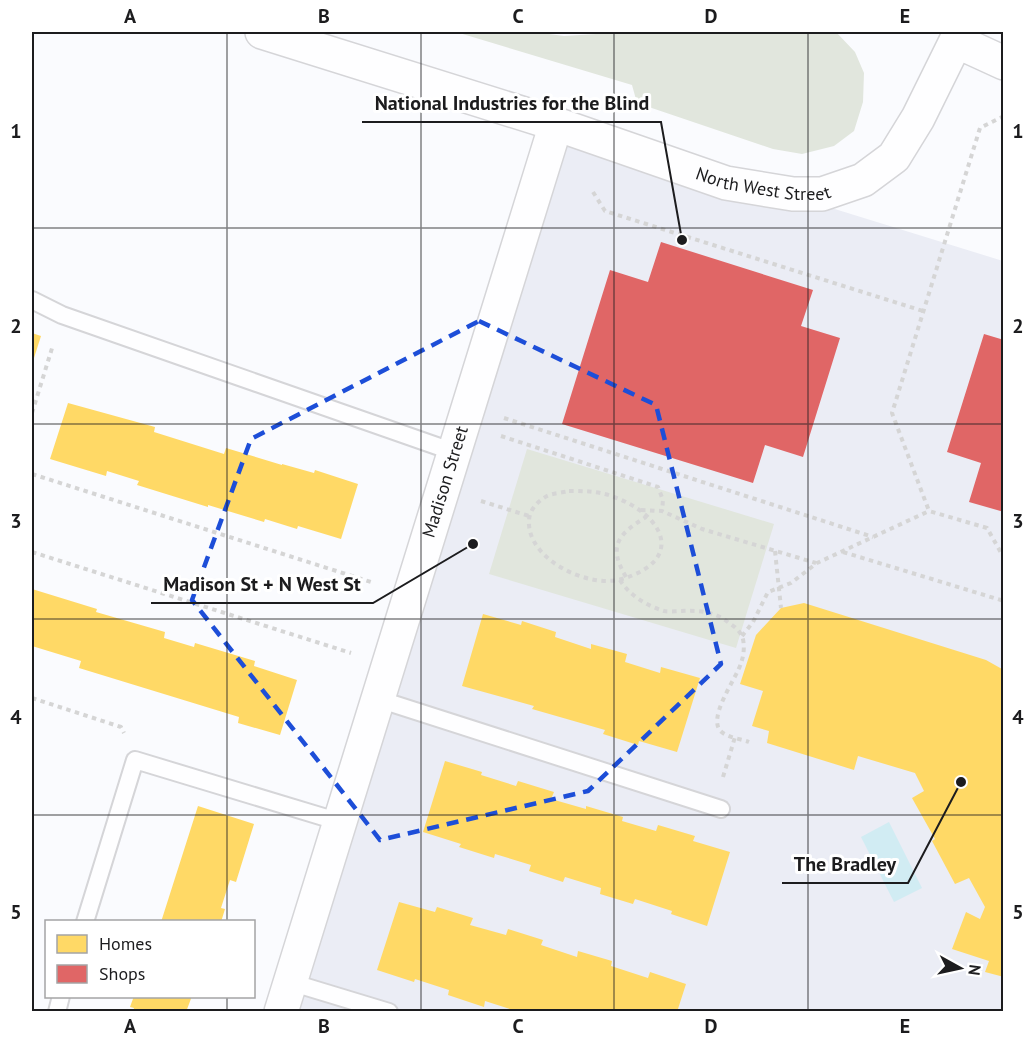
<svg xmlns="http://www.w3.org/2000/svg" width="1035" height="1043" font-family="'PT Sans',sans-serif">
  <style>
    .built { fill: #ebedf5 }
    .green { fill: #e1e6dd }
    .water { fill: #d1ecf3 }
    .homes { fill: #ffd966 }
    .shops { fill: #e06666 }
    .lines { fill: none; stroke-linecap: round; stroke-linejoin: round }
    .lane-casing { stroke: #d5d5d8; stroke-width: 20 }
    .secondary-casing { stroke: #d5d5d8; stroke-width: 36 }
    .path { stroke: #d5d5d5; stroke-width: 4; stroke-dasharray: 4.5 4.5; stroke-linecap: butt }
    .lane { stroke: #fefeff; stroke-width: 16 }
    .secondary { stroke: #fefeff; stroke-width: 33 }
    .marked { fill: none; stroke: #1d4ed8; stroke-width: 4.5; stroke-dasharray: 12 8; stroke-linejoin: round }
    .grid { fill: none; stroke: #1c1c1e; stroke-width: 1.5; stroke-opacity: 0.55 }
    .labels { text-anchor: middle; stroke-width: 6; stroke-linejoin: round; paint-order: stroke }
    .street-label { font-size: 18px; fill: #1c1c1e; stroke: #fff }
    .leader { fill: none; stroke: #1c1c1e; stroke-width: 2 }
    .callout-dot { fill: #1c1c1e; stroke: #fff; stroke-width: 2 }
    .callout-label { font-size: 20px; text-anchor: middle; font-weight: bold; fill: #1c1c1e; stroke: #fff; stroke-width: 6; stroke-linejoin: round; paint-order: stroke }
    .neatline { fill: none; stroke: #1c1c1e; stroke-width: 2 }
    .grid-label { font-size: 20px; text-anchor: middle; font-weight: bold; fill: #1c1c1e }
  </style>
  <rect width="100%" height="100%" fill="#fafbfe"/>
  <path class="built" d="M560,124L1003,261V1011L286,1012Z"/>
  <g class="green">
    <path d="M456,32H534L564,36L628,32H836L855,52L864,73L863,102L854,131L834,146L802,154L773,149L637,103L632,85Z"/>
    <path d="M527,449L774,524L736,648L489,574Z"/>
  </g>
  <path class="water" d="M889,822L922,888L894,902L861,837Z"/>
  <g class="homes">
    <path d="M32,333L41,336L34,358L32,357Z"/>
    <path d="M68,403L155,427L154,432L224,454L226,448L282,465V464L314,473L315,470L358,484L341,539L298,526L297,529L265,519L264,522L208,505V507L137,485L139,481L107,471L106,476L50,459Z"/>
    <path d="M32,589L97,609L96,612L165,632L164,638L194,647L195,643L255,661L254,666L297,680L280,735L238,723L239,717L79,668L81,661L32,646Z"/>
    <path d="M804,603L986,660L1002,669L1004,672V977L985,972L989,961L952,949L966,912L980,919L985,907L969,878L955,884L932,841L935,839L912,798L924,791L915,773L858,756L854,770L767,743L769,731L752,726L763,691L740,684L756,635L781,608Z"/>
    <path d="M483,614L521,625L522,621L556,632L555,637L591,649V644L627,654L625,662L660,673L661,667L700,678L677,752L639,741L638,745L603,734L605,730L532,709L534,706L462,686Z"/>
    <path d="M445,761L482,772L481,775L516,786L518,781L554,792L551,799L586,809V806L623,817L622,821L656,831L658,825L695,836L693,841L730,852L707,926L671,914L672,911L635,899L633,904L600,894L601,888L565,877L563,882L529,871L531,865L495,854L494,858L459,847L461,844L423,832Z"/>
    <path d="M198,806L254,824L236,882L230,880L221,908L225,909L221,922H161Z"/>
    <path d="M399,902L435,912L437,907L473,918L470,925L506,935L508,929L543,940L541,945L577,957L578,951L612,961L611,966L648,978L650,972L686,984L677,1012H519L485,1001L484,1007L448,995L449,990L415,979L414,982L377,970Z"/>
    <path d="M134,996H192L186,1012H133L134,1008L130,1007Z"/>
  </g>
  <g class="shops">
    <path d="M661,242L813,290L801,326L840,338L803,457L765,445L753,483L562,424L610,270L648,282Z"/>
    <path d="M984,334L1004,340V512L969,502L981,463L947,452Z"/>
  </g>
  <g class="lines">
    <defs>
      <g id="lane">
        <path d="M32,300L62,315L454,452"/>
        <path d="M378,699L721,809"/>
        <path d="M85,922L135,760L340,822"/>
        <path d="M290,982L389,1012"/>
        <path d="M57,1012L61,996"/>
      </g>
      <g id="secondary">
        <path id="s1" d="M262,32L556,124L726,183L793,194H822L863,180L894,157L918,118L956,41L1004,63"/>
        <path id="s2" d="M281,1012L556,124"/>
      </g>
    </defs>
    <use href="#lane" class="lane-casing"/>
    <use href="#secondary" class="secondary-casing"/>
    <g class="path">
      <path d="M1004,116L980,128L892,413L929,511L987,528L1004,558"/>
      <path d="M593,192L605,211L923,311"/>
      <path d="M32,413L53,345"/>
      <path d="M504,418L873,537"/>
      <path d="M501,436L658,487L663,500L662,511"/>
      <path d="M32,474L374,583"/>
      <path d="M569,491C585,491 599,491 614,497C664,515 686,560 622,579C588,589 527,559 529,521C529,510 538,501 547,496C553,493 562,493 569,491Z"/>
      <path d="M481,501L529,516"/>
      <path d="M641,510L662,511L702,529L816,563"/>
      <path d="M775,551L781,608"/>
      <path d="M32,552L351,653"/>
      <path d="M843,552L1004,601"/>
      <path d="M626,577C607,545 619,534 646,517"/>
      <path d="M620,580C629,595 647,606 664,611C669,612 676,611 682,611C699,610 716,612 729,623C734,626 739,630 742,636C745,644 744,655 741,663C737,678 704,721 723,733C730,738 741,739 749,742"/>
      <path d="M742,636L753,622L768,592L791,583L817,563L929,511"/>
      <path d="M32,698L121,727L124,733"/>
      <path d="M723,777L735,737"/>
    </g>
    <use href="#lane" class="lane"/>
    <use href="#secondary" class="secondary"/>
  </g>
  <path class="marked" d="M479,321L656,405L721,664L588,791L380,840L192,600L251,439Z"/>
  <path class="grid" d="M227,32V922M421,32V1012M614,32V1012M808,32V1012M32,228H1004M32,424H1004M32,619H1004M32,815H1004M227,996V1012"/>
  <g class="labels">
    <g class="street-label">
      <text dy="6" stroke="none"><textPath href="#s1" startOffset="525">North West Street</textPath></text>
      <text dy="6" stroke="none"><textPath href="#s2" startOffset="555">Madison Street</textPath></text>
    </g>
  </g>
  <path class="leader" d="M682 240L661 122H362M473 544L373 603H151M961 782L908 883H782"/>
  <g class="callout-dot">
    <circle cx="682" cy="240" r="6"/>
    <circle cx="473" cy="544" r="6"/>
    <circle cx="961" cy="782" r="6"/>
  </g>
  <g class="callout-label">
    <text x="512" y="110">National Industries for the Blind</text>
    <text x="262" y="591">Madison St + N West St</text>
    <text x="845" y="871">The Bradley</text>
  </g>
  <rect width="1035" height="1043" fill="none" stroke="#ffffff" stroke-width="66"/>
  <rect x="45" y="920" width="210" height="78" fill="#ffffff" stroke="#a4a4a5" stroke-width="1.5"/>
  <rect x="57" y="935" width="30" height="18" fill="#ffd966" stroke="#a4a4a5" stroke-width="1.5"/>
  <text x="99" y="950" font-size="18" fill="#1c1c1e">Homes</text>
  <rect x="57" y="965" width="30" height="18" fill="#e06666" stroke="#a4a4a5" stroke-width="1.5"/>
  <text x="99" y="980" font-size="18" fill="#1c1c1e">Shops</text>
  <g transform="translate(960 968) rotate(98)" stroke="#ffffff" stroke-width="4.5" paint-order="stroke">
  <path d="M0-4.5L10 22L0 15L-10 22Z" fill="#1c1c1e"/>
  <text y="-9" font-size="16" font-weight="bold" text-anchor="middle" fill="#1c1c1e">N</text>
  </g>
  <rect x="33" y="33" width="969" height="977" class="neatline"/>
  <g class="grid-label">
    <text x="130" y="23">A</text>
    <text x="324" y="23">B</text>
    <text x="518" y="23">C</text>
    <text x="711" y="23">D</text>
    <text x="905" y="23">E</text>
    <text x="16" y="138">1</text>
    <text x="1018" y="138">1</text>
    <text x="16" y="333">2</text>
    <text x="1018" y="333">2</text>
    <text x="16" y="528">3</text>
    <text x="1018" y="528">3</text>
    <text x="16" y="724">4</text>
    <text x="1018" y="724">4</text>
    <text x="16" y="919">5</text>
    <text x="1018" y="919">5</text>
    <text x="130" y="1033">A</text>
    <text x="324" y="1033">B</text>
    <text x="518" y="1033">C</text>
    <text x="711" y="1033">D</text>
    <text x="905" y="1033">E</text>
  </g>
</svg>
